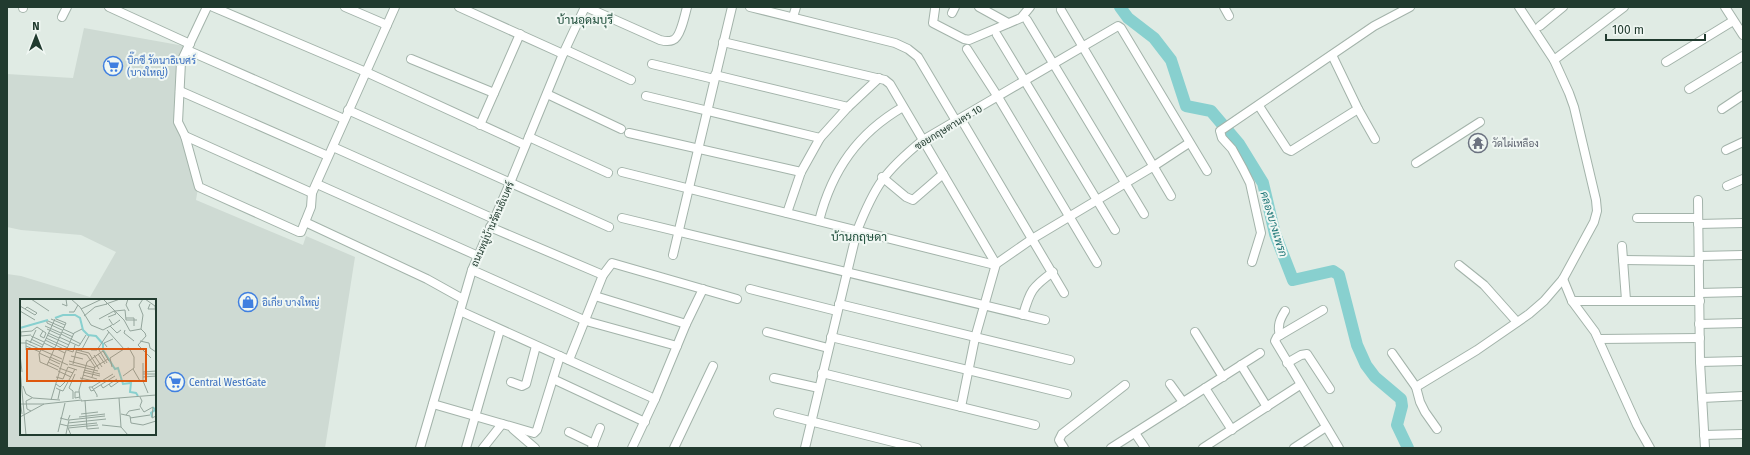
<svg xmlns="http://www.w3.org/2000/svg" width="1750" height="455" font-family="'Fira Sans',Sarabun,sans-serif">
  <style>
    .built { fill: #cedad3; fill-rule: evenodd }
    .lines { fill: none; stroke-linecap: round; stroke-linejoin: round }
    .river { stroke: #88d0cf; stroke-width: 12 }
    .street-casing { stroke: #a3b3aa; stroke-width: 10 }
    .street { stroke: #fff; stroke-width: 8 }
    .labels { text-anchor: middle; stroke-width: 4; stroke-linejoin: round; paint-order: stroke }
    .shop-label { font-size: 10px; fill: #366cbe; stroke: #f0f7f3; text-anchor: start }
    .street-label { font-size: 10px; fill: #213b2f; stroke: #f0f7f3 }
    .worship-label { font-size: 10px; fill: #5b616d; stroke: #f0f7f3; text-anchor: start }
    .water-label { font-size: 11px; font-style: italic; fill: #1c7576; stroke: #f0f7f3 }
    .quarter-label { font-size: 12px; fill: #1d4c39; stroke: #f0f7f3 }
    .inset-river { fill: none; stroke: #88d0cf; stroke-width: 2 }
    .inset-road { fill: none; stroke: #94a59c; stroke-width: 1 }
    .view { fill: #de580e; fill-opacity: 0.15; stroke: #de580e; stroke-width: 2 }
    .inset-edge { fill: none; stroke: #213b2f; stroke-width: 2 }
  </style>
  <rect width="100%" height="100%" fill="#e0ebe4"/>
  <path class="built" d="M84,28L190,47L184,63L179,130L199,182L196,200L303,245L306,236L355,257L325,448H7V274L21,276L90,297L116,252L81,235L21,230L7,227V74L73,78ZM21,300H155V434H21Z"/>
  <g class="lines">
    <path class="river" d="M1120,7L1128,18L1154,38L1171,60L1186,106L1211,111L1239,144L1263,183L1275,234L1293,280L1333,271L1339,275L1357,345L1366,365L1375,377L1401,399L1402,406L1397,425L1408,448"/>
    <defs>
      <g id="street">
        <path d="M109,7L190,44"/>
        <path d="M207,7L181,62L178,122L185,136L199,187L299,232H301L311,207L312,193L395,7"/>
        <path d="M213,7L366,72L525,145"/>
        <path d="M345,7L387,25"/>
        <path d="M459,7L563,54"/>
        <path d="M586,7L660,40C664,41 669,42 673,40C680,38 685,15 687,7"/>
        <path d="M750,7L895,43L908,49L918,57L956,121"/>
        <path d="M979,7L1008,23"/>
        <path d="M1224,7L1229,16"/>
        <path d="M1725,7L1743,35"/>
        <path d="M23,8V7"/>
        <path d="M935,9L933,23L964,39L969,40L1021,18L1030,7"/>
        <path d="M1061,10L1171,196"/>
        <path d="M952,13L955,7"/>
        <path d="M62,17L67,7"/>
        <path d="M793,17L796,7"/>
        <path d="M1027,20L1144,214"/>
        <path d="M1540,26L1563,7"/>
        <path d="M997,35L1115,230"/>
        <path d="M723,42L885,80L890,84L996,264"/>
        <path d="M967,49L998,97L1097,263"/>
        <path d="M187,50L344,119"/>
        <path d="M566,50L631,80"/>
        <path d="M1332,55L1358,109L1375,139"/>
        <path d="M411,59L494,93"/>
        <path d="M1554,60L1624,7"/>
        <path d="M1666,62L1733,21"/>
        <path d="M652,64L714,79"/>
        <path d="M715,75L848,107"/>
        <path d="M1689,89L1743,56"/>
        <path d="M180,91L328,156"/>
        <path d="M547,94L621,129"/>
        <path d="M646,96L820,138"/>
        <path d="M1259,106L1287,149L1291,151L1358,109"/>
        <path d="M1722,109L1743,95"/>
        <path d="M348,110L609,227"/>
        <path d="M961,119L1064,293"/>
        <path d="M480,125L520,34"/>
        <path d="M629,133L801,172"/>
        <path d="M185,136L312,193"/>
        <path d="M529,137L608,173"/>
        <path d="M333,147L494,219"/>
        <path d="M1726,150L1743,142"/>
        <path d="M1416,163L1480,122"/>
        <path d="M622,172L995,265"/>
        <path d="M882,177L906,197L913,200L943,174"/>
        <path d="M317,184L478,256"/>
        <path d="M1727,186L1743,179"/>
        <path d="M1698,200L1700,362L1705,448"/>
        <path d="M787,213L801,172L820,138L848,107L879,78"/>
        <path d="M622,218L1045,320"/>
        <path d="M1637,218H1698"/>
        <path d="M819,221C832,170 858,133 903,107"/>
        <path d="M305,222L427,279L463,299"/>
        <path d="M1698,224L1743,223"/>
        <path d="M490,227L603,275"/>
        <path d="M1622,246L1626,300"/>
        <path d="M673,255L732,7"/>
        <path d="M1699,256L1743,255"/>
        <path d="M1623,260L1699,261"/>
        <path d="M1252,262L1261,233L1250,183L1243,169L1232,149L1222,138L1220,131L1374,26L1410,7"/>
        <path d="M1459,265L1484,285L1517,322"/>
        <path d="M472,270L586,321L677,346"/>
        <path d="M1563,279L1572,301L1595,332L1637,425L1650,448"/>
        <path d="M750,289L837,311"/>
        <path d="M1699,293L1743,292"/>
        <path d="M595,296L686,324"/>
        <path d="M1572,301H1700"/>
        <path d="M839,304L1070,360"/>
        <path d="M1323,310L1277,337L1275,341L1339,448"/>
        <path d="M460,311L655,399"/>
        <path d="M1023,315C1030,291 1032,287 1053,272"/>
        <path d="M1699,324L1743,323"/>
        <path d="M767,332L828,348"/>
        <path d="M1195,332L1223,377"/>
        <path d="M1280,335C1277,326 1280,319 1285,311"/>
        <path d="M831,337L1067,394"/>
        <path d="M1599,339L1700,338"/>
        <path d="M1392,353L1416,387L1420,402L1425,412L1437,429"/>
        <path d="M569,360L603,275L612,263L737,299"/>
        <path d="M1700,362L1743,361"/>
        <path d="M1287,363L1301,355L1307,354L1330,389"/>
        <path d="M1241,365L1267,407"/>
        <path d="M822,373L1035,425"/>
        <path d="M774,378L819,388"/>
        <path d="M553,379L645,422"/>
        <path d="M511,382L522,386L526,384L536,346"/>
        <path d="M1170,384L1183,402"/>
        <path d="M1416,387L1477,350L1529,314L1544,301L1563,279L1594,222L1597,211L1596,200L1574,107L1569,93L1554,60L1519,7"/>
        <path d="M1205,388L1232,430"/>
        <path d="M1702,398L1743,396"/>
        <path d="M433,404L534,433L537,430L560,356"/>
        <path d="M961,407L975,338L996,264L1032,239L1154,166L1189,143"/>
        <path d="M778,413L917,448"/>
        <path d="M513,429L535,448"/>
        <path d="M569,432L594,444"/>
        <path d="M1135,433L1145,448"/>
        <path d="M1704,435L1743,434"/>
        <path d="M420,448L472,270L510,183L563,54L585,7"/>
        <path d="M466,448L500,330"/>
        <path d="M483,448L502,424"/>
        <path d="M592,448L600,428"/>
        <path d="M632,448L655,399L686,324L703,289"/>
        <path d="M674,448L713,366"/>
        <path d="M805,448L857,231C875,185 885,171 923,140L1118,26L1121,28L1207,171"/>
        <path d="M1064,448L1059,440L1062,434L1125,385"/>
        <path d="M1111,448L1260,353"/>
        <path d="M1203,448L1300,385"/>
        <path d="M1294,448L1326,427"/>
      </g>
    </defs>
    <use href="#street" class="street-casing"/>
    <use href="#street" class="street"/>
  </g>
  <defs>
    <symbol id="supermarket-ring" viewBox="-11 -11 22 22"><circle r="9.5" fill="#f0f7f3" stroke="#3f7fe0" stroke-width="1.5"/><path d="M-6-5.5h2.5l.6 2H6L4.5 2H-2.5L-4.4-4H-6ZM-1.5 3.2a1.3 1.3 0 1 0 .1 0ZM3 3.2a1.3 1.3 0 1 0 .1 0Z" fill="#3f7fe0"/></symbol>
    <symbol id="temple-ring" viewBox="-11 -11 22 22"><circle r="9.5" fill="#f0f7f3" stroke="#6b7280" stroke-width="1.5"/><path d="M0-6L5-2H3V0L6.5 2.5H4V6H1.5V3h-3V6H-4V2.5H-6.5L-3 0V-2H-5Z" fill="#6b7280"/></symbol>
    <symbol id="shop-ring" viewBox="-11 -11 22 22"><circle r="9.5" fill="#f0f7f3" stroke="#3f7fe0" stroke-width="1.5"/><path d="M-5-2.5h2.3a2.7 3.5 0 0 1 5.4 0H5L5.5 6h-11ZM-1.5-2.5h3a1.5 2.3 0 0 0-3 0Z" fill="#3f7fe0"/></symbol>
  </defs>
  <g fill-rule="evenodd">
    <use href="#supermarket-ring" x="102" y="55" width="22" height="22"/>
    <use href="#temple-ring" x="1467" y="132" width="22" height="22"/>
    <use href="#shop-ring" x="237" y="291" width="22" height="22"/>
    <use href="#supermarket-ring" x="164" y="371" width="22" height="22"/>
  </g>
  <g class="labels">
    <g class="shop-label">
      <text x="127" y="64">บิ๊กซี รัตนาธิเบศร์<tspan x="127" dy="12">(บางใหญ่)</tspan></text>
      <text x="262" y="306">อิเกีย บางใหญ่</text>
      <text x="189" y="386">Central WestGate</text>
    </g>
    <g class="street-label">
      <text transform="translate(948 127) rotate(-31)" y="4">ซอยกฤษดานคร 10</text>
      <text transform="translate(492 224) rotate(-66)" y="4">ถนนหมู่บ้านรัตนธิเบศร์</text>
    </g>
    <g class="worship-label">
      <text x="1492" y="147">วัดไผ่เหลือง</text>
    </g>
    <g class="water-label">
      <text transform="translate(1274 224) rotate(73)" y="4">คลองบางแพรก</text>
    </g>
    <g class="quarter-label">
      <text x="585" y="24">บ้านอุดมบุรี</text>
      <text x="859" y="241">บ้านกฤษดา</text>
    </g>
  </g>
  <g transform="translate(20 299)">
    <rect width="136" height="136" fill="#e0ebe4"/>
    <path class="inset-river" d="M35,19L43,16H55L60,19L63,31L68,36L76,37L83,45V51L95,70L98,69L103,85L111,84L110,93L116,94L118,97M0,29L28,21M132,118L131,114L135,111L133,108"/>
    <path class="inset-road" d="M11,0L29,12M51,0L60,8L71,26L83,31L92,26M83,0L104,21L110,32L121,30L125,34L126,37L118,46L131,59M108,0L106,6L109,12M125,0L135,7L136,18M42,5L47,7L46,0M86,5L100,0M130,5L128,10H136M0,7L15,16L17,14L7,8L5,10M61,10L82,0M0,12L15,21M95,12L105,11L106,21H117M49,13H54L58,6M64,17L75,8L87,5M106,19H114V27M31,20L45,26M35,20L19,55L20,63L27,66L46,24L36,20M79,20L94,12L96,15L88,18M89,20L93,26L100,21M27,22V24L42,31M28,22L44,29M25,27L41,34M90,27L97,34L101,31M27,30L40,36M43,30L54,35M121,30L123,16L119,6L123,0M87,31L104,50L109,49L114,58V69L103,77M105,31L104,34L114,42M0,33L12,32L17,28L23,32L20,37L24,39L26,34L23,32M1,33V37L11,36M42,33L53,38M28,34L39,39M41,35L61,45M27,36L49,46M11,37L24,43M39,38L50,43M26,39L48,49M11,40L23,46M25,41L46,51M120,42L129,44L130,49L136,53M50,43L59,47L66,36M0,44H6L42,60M10,44L16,31M24,44L45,54M6,47L20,53M87,48L84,44L93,40M6,51V41L22,48M47,51L53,53L55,46M57,51L69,54L72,59M71,51H77L89,33M79,51L87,64M61,52L69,37M56,53L67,56L75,68M19,54L30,59M0,55L2,73M78,55L85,65M74,56L82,68M51,57L63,60M30,58L48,66M72,59L79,70M29,60L40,65M49,62L75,69M28,63L39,68M123,64V82L128,94M49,65L78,72M53,65L57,49M27,66L38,71M92,68L90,59L104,50M39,69L53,74M0,70L6,136M113,70L120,82H123M64,71L80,75M38,72L51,78M63,73L80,77M123,73L136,72M45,75L48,68L57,71M123,75H136M63,76L77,80M36,78L43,80L45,75M72,78L75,68L88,60M123,78L136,77M60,79L74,82M36,85L40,88L45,83M89,85L91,88L101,81M81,86L83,89L97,80M3,87L6,95L13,99L40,101M72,88L93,75M36,89L40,91L38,100M74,90L95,77M40,91L43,92L55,70M74,91L71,92L69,88H72L74,91L77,96V98M59,93H55V99L60,98M120,98L122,102L120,107L124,113L133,108L132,119L136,117M99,99L101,128L108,136M53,100V92L49,89L55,75M60,100L59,91L67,63L83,52L89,62M0,101L2,115M31,101L45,54L54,34L62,30M65,101L67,130L79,129M61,102L136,96M0,105H24M11,112L7,110L6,102L12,99M61,115L78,113M101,115L110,117L111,124L123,126L136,122M106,116L109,112L120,110M0,118L24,105L62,101M59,118L85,115M40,119L48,121L50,116M110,119L130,116M48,124L86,120M40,125L48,127L77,124M82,126L101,128M38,133L45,104M46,135L49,121L85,117M51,136L48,129L78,126"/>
    <path class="view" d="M7,50H126V82H7Z"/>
    <rect width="136" height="136" class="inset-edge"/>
  </g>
  <rect width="1750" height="455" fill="none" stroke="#213b2f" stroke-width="16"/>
  <g transform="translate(36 36)" stroke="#f0f7f3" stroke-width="3" paint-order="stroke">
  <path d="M0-3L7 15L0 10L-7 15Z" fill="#213b2f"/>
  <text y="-6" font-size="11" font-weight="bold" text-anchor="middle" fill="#213b2f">N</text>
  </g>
  <path d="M1606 34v6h99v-6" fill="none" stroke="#213b2f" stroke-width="2"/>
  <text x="1612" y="34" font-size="12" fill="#213b2f" stroke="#f0f7f3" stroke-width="3" paint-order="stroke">100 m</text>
</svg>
